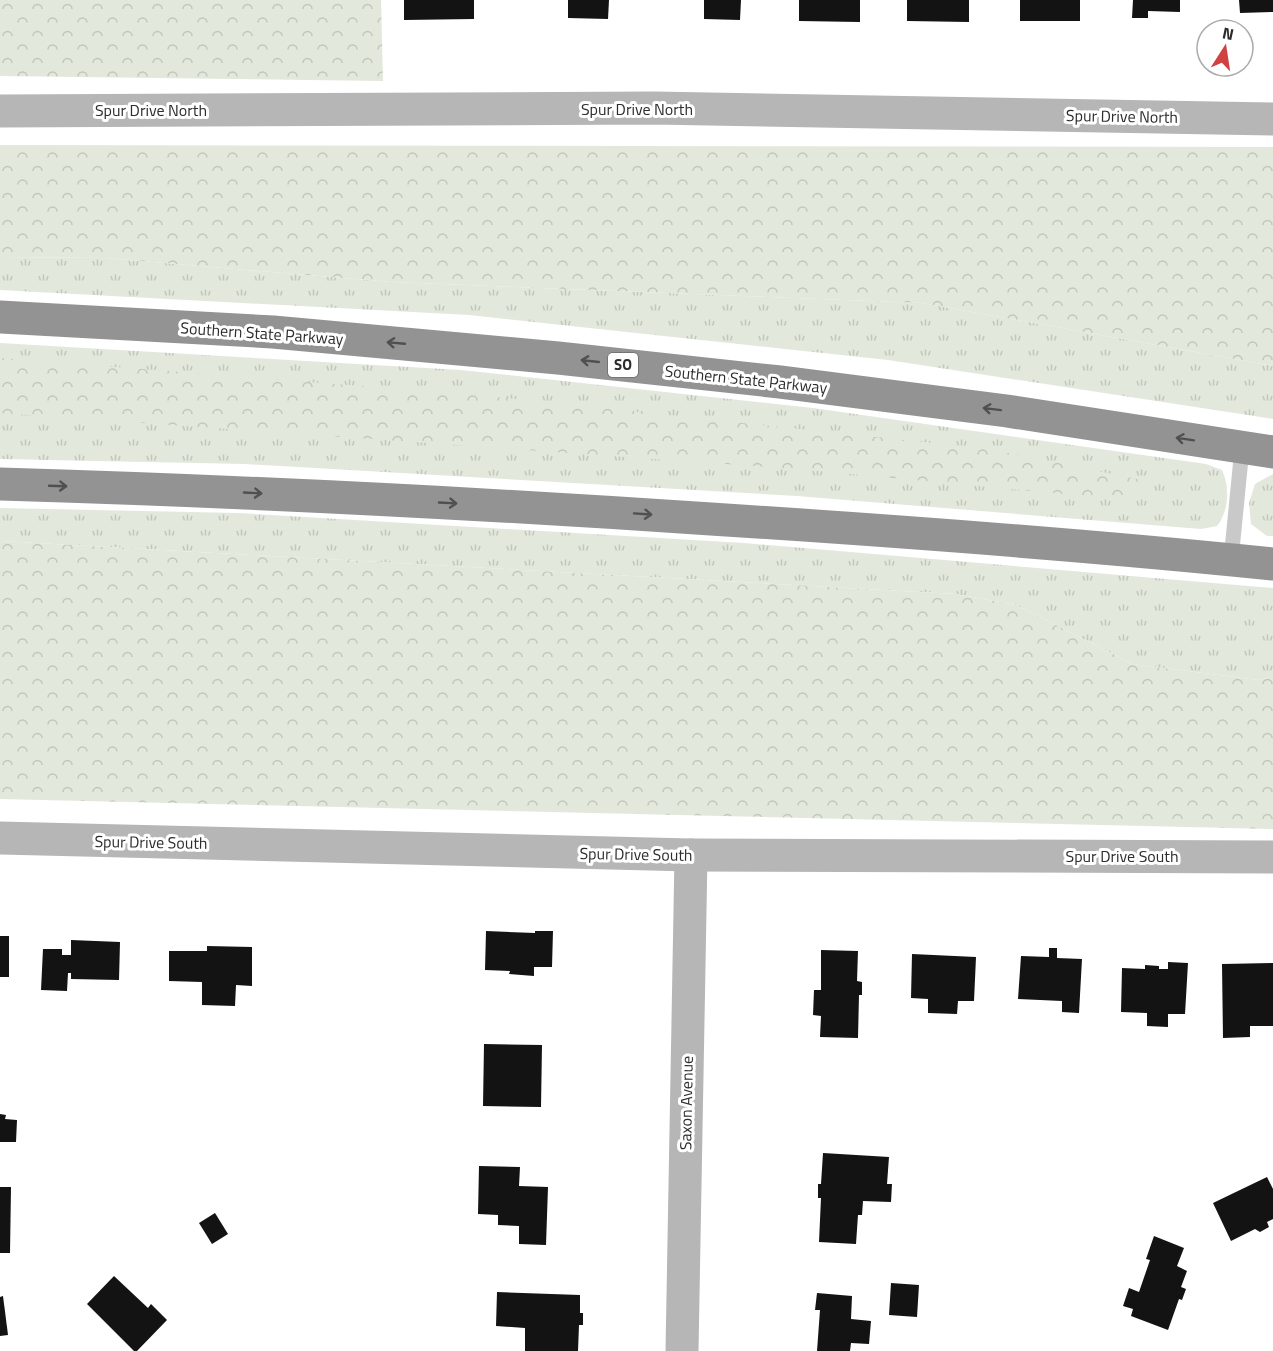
<svg xmlns="http://www.w3.org/2000/svg" width="1273" height="1351" font-family="'Titillium Web',sans-serif">
  <style>
    .grass { fill: url(#grass-tufts) }
    .forest { fill: url(#forest-crowns) }
    .building { fill: #131313 }
    .lines { fill: none; stroke-linecap: round; stroke-linejoin: round }
    .lane { stroke: #c9c9c9; stroke-width: 15 }
    .secondary { stroke: #b6b6b6; stroke-width: 33 }
    .highway { stroke: #939393; stroke-width: 33 }
    .oneway { stroke: #505050 }
    .labels { text-anchor: middle; stroke-width: 6; stroke-linejoin: round; paint-order: stroke }
    .shield { fill: #fff; stroke: #6b6b6b; stroke-width: 1.5 }
    .shield-label { font-size: 15px; font-weight: bold; fill: #2c2c2c }
    .street-label { font-size: 16px; fill: #2c2c2c; stroke: #fff }
  </style>
  <defs>
    <pattern id="grass-tufts" width="24" height="20" patternUnits="userSpaceOnUse" patternTransform="scale(1.5)"><rect width="24" height="20" fill="#e2e8db"/><path d="M3 7l-1-3M5 7V3M7 7l1-3M15 17l-1-3M17 17v-4M19 17l1-3" fill="none" stroke="#c2c7bc"/></pattern>
    <pattern id="forest-crowns" width="20" height="18" patternUnits="userSpaceOnUse" patternTransform="scale(1.5)"><rect width="20" height="18" fill="#e2e8db"/><path d="M2 6a3 3 0 1 1 6 0M12 15a3 3 0 1 1 6 0" fill="none" stroke="#c2c7bc"/></pattern>
  </defs>
  <rect width="100%" height="100%" fill="#fff"/>
  <g class="grass">
    <path d="M0,257L105,258L391,282L922,303L1273,366V419L888,360L469,315L0,290Z"/>
    <path d="M0,343L461,370L813,408L1206,464L1222,470C1230,488 1229,511 1217,526L1201,529L797,496L245,464L0,459Z"/>
    <path d="M1273,474V536H1267L1251,524L1249,503L1255,484Z"/>
    <path d="M0,508L238,513L744,543L1273,588V677L1258,680L1133,664L1016,605L956,594L0,541Z"/>
  </g>
  <g class="forest">
    <path d="M0,0H381L383,81L0,76Z"/>
    <path d="M0,145L1273,147V366L922,303L391,282L105,258L0,257Z"/>
    <path d="M0,358L477,395L990,449L1151,482L1128,500L797,469L0,413Z"/>
    <path d="M0,541L956,594L1016,605L1133,664L1258,680L1273,677V829L0,799Z"/>
  </g>
  <g class="building">
    <path d="M404,0H474V19L404,20Z"/>
    <path d="M568,0H609L608,19L568,18Z"/>
    <path d="M704,0H741L740,20L704,19Z"/>
    <path d="M799,0H860V22L799,21Z"/>
    <path d="M907,0H969V22L907,21Z"/>
    <rect x="1020" y="0" width="60" height="21"/>
    <path d="M1133,0H1180V12L1148,11V18H1132Z"/>
    <path d="M1239,0H1273V12L1240,13Z"/>
    <path d="M486,931L535,933V931H553L552,967H534V976L509,974L510,971L485,970Z"/>
    <rect x="0" y="936" width="9" height="41"/>
    <path d="M71,940L120,942L119,980L71,979V973H68L67,991L41,990L43,949H62V955H71Z"/>
    <path d="M207,946L252,947V986L236,985L235,1006L202,1005V982L169,981V951H207Z"/>
    <path d="M1049,948H1057V958L1082,959L1079,1013L1062,1012V1001L1018,999L1021,956L1049,957Z"/>
    <path d="M821,950L858,951L857,981L862,982V995H859L858,1038L820,1037L821,1016L813,1015L814,990H821Z"/>
    <path d="M912,954L976,957L974,1001H958L957,1014L928,1013V999L911,998Z"/>
    <path d="M1168,962L1188,963L1185,1014H1168V1027L1147,1026V1013L1121,1012L1122,968L1145,969V965L1159,966V969H1168Z"/>
    <path d="M1273,963V1026H1250V1037L1223,1038L1222,964Z"/>
    <path d="M484,1044L542,1045L541,1107L483,1106Z"/>
    <path d="M0,1114L6,1115L5,1119L17,1120L16,1142H0Z"/>
    <path d="M823,1153L889,1157L887,1184H892L891,1202L863,1201L862,1215H858L856,1244L819,1242L821,1198H818V1184H821Z"/>
    <path d="M479,1166L520,1167L519,1186L548,1187L546,1245L519,1244V1226L498,1225V1215L478,1214Z"/>
    <path d="M1267,1177L1273,1189V1219L1267,1222L1269,1227L1260,1232L1255,1229L1231,1241L1213,1203Z"/>
    <path d="M0,1187H11L10,1253H0Z"/>
    <path d="M215,1213L228,1234L212,1244L199,1223Z"/>
    <path d="M1154,1236L1184,1248L1177,1266L1187,1271L1181,1287L1186,1289L1182,1300L1179,1299L1168,1330L1131,1316L1133,1309L1123,1306L1129,1288L1139,1292L1150,1260L1146,1259Z"/>
    <path d="M114,1276L148,1308L151,1304L167,1320L137,1351H134L87,1304Z"/>
    <path d="M891,1283L919,1285L917,1317L889,1315Z"/>
    <path d="M497,1292L580,1295V1313H583V1325H579L578,1351H525V1328L496,1326Z"/>
    <path d="M817,1293L852,1296L851,1319L871,1321L869,1344L851,1343L850,1351H817L820,1310H815Z"/>
    <path d="M3,1296L8,1335L0,1336V1297Z"/>
  </g>
  <g class="lines">
    <path class="lane" d="M1231,560L1242,448"/>
    <g class="secondary">
      <path d="M0,111L654,108L1273,119"/>
      <path d="M0,838L691,855L1273,857"/>
      <path d="M682,1351L691,855"/>
    </g>
    <g class="highway">
      <path d="M0,317L273,332L558,358L780,382L1007,411L1273,452"/>
      <path d="M0,484C237,491 474,503 711,519C898,531 1086,545 1273,564"/>
    </g>
  </g>
  <defs><path id="oneway-shaft" d="M-6 0H5M1.5-3L5.5 0L1.5 3" fill="none" stroke-width="1.6" stroke-linecap="round" stroke-linejoin="round" transform="scale(1.5)"/></defs>
  <g class="oneway">
    <use href="#oneway-shaft" transform="translate(396 343) rotate(-175)"/>
    <use href="#oneway-shaft" transform="translate(590 361) rotate(-174)"/>
    <use href="#oneway-shaft" transform="translate(992 409) rotate(-173)"/>
    <use href="#oneway-shaft" transform="translate(1185 439) rotate(-171)"/>
    <use href="#oneway-shaft" transform="translate(58 486) rotate(2)"/>
    <use href="#oneway-shaft" transform="translate(253 493) rotate(3)"/>
    <use href="#oneway-shaft" transform="translate(448 503) rotate(3)"/>
    <use href="#oneway-shaft" transform="translate(643 514) rotate(4)"/>
  </g>
  <g class="labels">
    <rect class="shield" x="608" y="353" width="30" height="24" rx="4.5"/>
    <g class="shield-label">
      <text x="623" y="370">SO</text>
    </g>
    <g class="street-label">
      <text x="637" y="115">Spur Drive North</text>
      <text x="151" y="116">Spur Drive North</text>
      <text transform="translate(1122 116) rotate(1)" y="6">Spur Drive North</text>
      <text transform="translate(262 333) rotate(4)" y="6">Southern State Parkway</text>
      <text transform="translate(746 379) rotate(6)" y="6">Southern State Parkway</text>
      <text transform="translate(151 842) rotate(1)" y="6">Spur Drive South</text>
      <text transform="translate(636 854) rotate(1)" y="6">Spur Drive South</text>
      <text x="1122" y="862">Spur Drive South</text>
      <text transform="translate(686 1103) rotate(-89)" y="6">Saxon Avenue</text>
    </g>
  </g>
  <g transform="translate(1225 48) rotate(12)"><circle r="28" fill="#ffffff" stroke="#ababab" stroke-width="1.5"/>
  <path d="M0-4.5L10 22L0 15L-10 22Z" fill="#d04142"/>
  <text y="-9" font-size="16" font-weight="bold" text-anchor="middle" fill="#2c2c2c">N</text>
  </g>
</svg>
